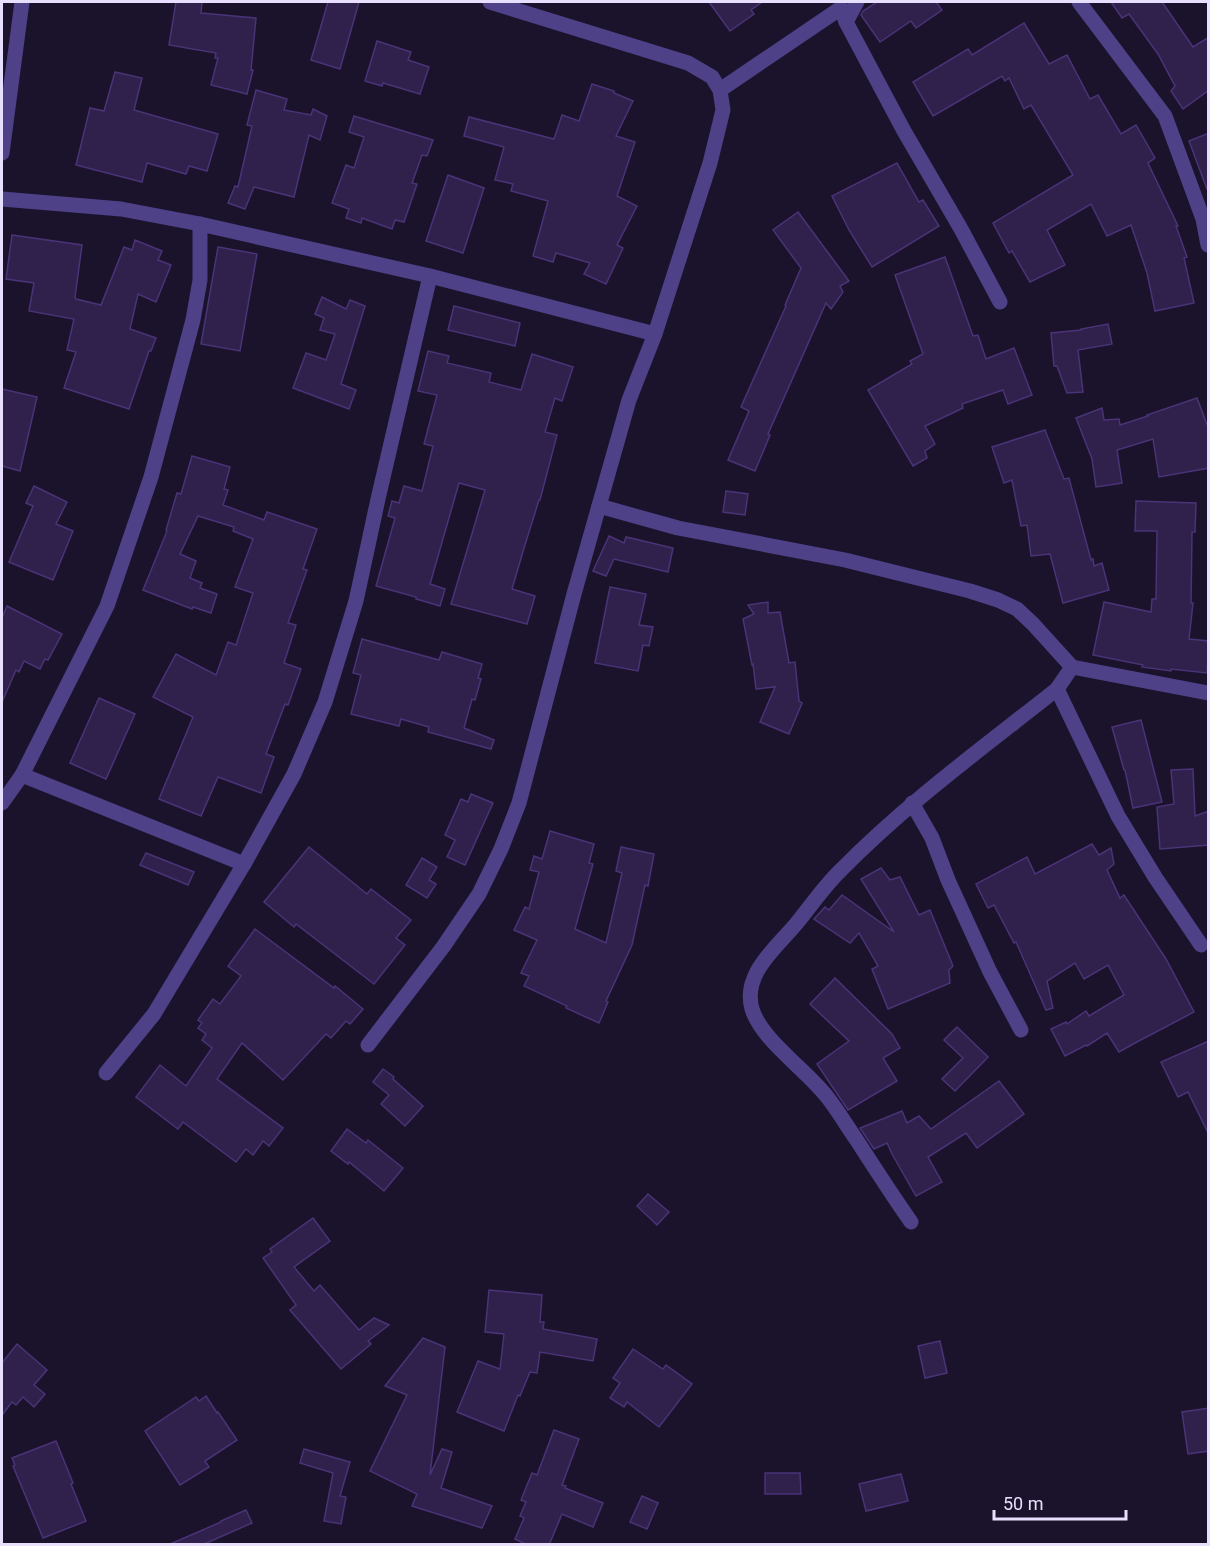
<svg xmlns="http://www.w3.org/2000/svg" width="1210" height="1546" font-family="Roboto,sans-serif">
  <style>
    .building { fill: #2f204c; stroke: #4a3377; stroke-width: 1.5 }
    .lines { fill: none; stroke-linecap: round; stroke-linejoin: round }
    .minor { stroke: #4e4188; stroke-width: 15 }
    .tertiary { stroke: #4e4188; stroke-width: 15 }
  </style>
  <rect width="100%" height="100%" fill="#1b132c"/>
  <g class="building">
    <path d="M176,2H202L201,13L256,18L251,70H253L247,94L211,85L218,58H215L216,53L169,45Z"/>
    <path d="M328,2H359L340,69L311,60Z"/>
    <path d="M709,2H762L751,10L754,14L730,31Z"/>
    <path d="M877,2H936L942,10L916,28L911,21L880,42L861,15L863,11Z"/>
    <path d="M1111,2H1162L1193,47L1209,37V90L1183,109L1171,91L1175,86L1158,54L1129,14L1122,18Z"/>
    <path d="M1024,23L1049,64L1067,55L1090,99L1098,95L1121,134L1136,125L1155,158L1148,163L1178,226H1176L1187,257L1184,258L1194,303L1155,311L1147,273L1131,225L1107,236L1091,204L1047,230L1065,265L1030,282L1012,251L1009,253L993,223L1073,175L1031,105L1024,109L1009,78L1005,81L1002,76L933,116L913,82L968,49L972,55Z"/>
    <path d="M377,41L411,52L408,60L429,67L420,94L383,83L382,86L365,81Z"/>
    <path d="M115,72L142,78L134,110L218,134L207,171L189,166L186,174L147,163L142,182L76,165L90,108L104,111Z"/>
    <path d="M592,84L614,91V93L633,101L616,136L635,142L617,196L637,206L617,245L623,248L606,284L584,274L590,263L556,253L553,262L533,256L548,201L511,191L513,184L495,180L504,147L464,136L469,117L554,139L562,115L579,121Z"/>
    <path d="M256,90L287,99L284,110L311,115L313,109L327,116L320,140L309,135L294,197L254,187L245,209L228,203L235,186L238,187L252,126L247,125Z"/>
    <path d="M354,116L433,140L427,156L422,155L412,183L417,184L404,222L395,220L392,229L362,218L361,223L346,218L349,209L332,203L346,165L354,168L364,137L349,132Z"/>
    <path d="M1209,133V189H1207L1189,141Z"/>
    <path d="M897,163L919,202L923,200L939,226L872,267L849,230L832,196Z"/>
    <path d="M448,175L484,188L463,253L426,241Z"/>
    <path d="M798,212L849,281L840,286L843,292L831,309L826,303L768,434L770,435L755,471L728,460L749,411L741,407L786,306L785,305L801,268L773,230Z"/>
    <path d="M12,235L82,245L75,297L76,299L101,305L124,247L132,250L135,240L162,251L158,260L171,265L156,302L138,294L130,329L156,338L151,351H149L129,409L64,388L76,352L67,350L74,319L29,311L34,283L6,279Z"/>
    <path d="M218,247L257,254L240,351L201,344Z"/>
    <path d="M945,257L973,336L978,335L986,359L1014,348L1032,395L1008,404L1003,390L962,404L963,408L925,426L935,444L925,451L927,458L913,466L868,390L912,364L910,361L923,354L895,275Z"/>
    <path d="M322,297L346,309L350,300L365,306L341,384L356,390L349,409L293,388L306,353L326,360L335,334L320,330L324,318L315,314Z"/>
    <path d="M454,306L520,323L515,346L448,330Z"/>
    <path d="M1108,324L1112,344L1078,350L1083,392L1067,393L1057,366H1054L1051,333L1081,330V329Z"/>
    <path d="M428,351L449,356L447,363L491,373L489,382L521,390L532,354L573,367L562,401L555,398L545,432L557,435L540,500H539L524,548L512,589L535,596L527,624L451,604L485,490L459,483L430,584L445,589L440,606L416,599V597L376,586L395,518L388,516L392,501L399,503L404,486L422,491L433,446L424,444L437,395L418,391Z"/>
    <path d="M2,389L37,397L20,471L2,466Z"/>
    <path d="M1197,398L1209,430V468L1159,477L1153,439L1117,450L1122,483L1096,487L1092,459L1076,418L1102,408L1104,420L1119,419L1120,425L1148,416L1147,415Z"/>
    <path d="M1045,430L1064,479L1069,478L1091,560L1093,559L1094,566L1102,563L1109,590L1063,603L1050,554L1031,556L1027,525L1021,526L1012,480L1004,483L992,447Z"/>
    <path d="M192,456L230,467L224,489L228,490L223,505L264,520L267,512L317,529L303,569L307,570L288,623L296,625L284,663L301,669L288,705L285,704L266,754L274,757L261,793L218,777L201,816L159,799L193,717L153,697L176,654L216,675L228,642L236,645L253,593L235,587L253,539L233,531L234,527L198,516L180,554L196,561L190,578L202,583L200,588L217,594L211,613L193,607L192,609L143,590L167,531L166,530L177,493L181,494Z"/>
    <path d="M34,486L67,502L56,524L73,531L53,580L9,562L33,506L26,503Z"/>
    <path d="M726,491L748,494L745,515L723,512Z"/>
    <path d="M1136,501L1196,503L1195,532H1192L1191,603H1193L1189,639L1209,641L1207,673L1171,669V671L1142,667L1143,665L1093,655L1104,602L1151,612L1152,599H1156L1157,531H1135Z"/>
    <path d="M609,536L624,543L626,537L673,548L668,572L614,559L606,576L593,571Z"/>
    <path d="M610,587L646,594L639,625L653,627L649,646L643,645L638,671L595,663Z"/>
    <path d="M768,602V613L780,612L789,663L795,662L799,701L802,703L789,734L760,722L775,687L756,689L753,664L752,665L743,619L754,614L748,605Z"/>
    <path d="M7,606L62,634L48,660L45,659L40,669L24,661L19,672L16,670L2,702V618Z"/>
    <path d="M362,639L439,660L442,652L482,664L478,678L481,679L475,700L472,699L464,728L494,740L491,749L428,732L429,727L401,719L399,726L351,714L361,675L353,673Z"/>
    <path d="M99,698L135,714L106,779L70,763Z"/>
    <path d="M1141,720L1162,802L1133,808L1125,770H1124L1112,727Z"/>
    <path d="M1193,769L1195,816L1209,811V845L1160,849L1157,807L1174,804L1171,770Z"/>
    <path d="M471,794L493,803L465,865L447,857L455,840L445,835L461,799L468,802Z"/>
    <path d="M550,831L594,844L589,863L593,864L575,929L606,943L622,873L616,871L621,847L654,854L648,886L645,885L632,945L606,1001L608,1002L599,1023L566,1008L567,1006L524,986L529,976L521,973L537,940L514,930L525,907L529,909L539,872L530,870L534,856L542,859Z"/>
    <path d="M1092,844L1099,855L1111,848L1114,864L1107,870L1120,898L1124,895L1166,959L1194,1012L1135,1043L1119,1052L1107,1033L1087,1046L1086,1045L1065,1056L1051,1029L1066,1022L1067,1024L1086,1011L1089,1016L1124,995L1108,965L1084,979L1075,963L1047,981L1053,1008L1046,1010L1016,942L1014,943L994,905L988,908L976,884L1027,857L1035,874Z"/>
    <path d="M309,847L367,894L371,889L411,920L396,938L405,945L374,984L296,924L294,927L264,902Z"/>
    <path d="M146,853L194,872L188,885L140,865Z"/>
    <path d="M422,858L437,867L429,880L436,884L427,898L406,885Z"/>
    <path d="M881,868L890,880L900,877L919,915L930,910L953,966L949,970L950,983L888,1009L872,969L878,966L859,933L850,943L814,919L825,907L829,910L842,895L894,932L861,879Z"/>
    <path d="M255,929L334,988L335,986L363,1009L350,1024L346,1021L331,1038L326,1034L283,1080L242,1043L217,1079L283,1128L269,1146L263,1141L253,1155L246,1149L236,1162L183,1122L178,1129L136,1097L160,1065L186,1086L212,1048L202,1040L206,1034L198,1028L202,1023L198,1020L213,999L220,1004L241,976L228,966Z"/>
    <path d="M835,978L892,1034L900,1048L883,1058L897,1081L848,1110L817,1064L849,1041L810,1004Z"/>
    <path d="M957,1027L988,1057L955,1091L942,1079L963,1058L944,1040Z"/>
    <path d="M1209,1041V1135L1188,1092L1178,1097L1161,1062Z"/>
    <path d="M383,1069L394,1077L393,1079L423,1106L405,1126L381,1104L389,1095L373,1082Z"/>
    <path d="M999,1081L1024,1114L977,1148L966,1133L928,1157L942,1182L916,1196L892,1154L887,1143L874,1149L860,1128L902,1111L907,1123L919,1116L931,1129Z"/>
    <path d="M347,1129L366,1143L368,1140L403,1168L384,1191L349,1162L348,1164L331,1151Z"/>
    <path d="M648,1194L669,1212L657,1225L637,1206Z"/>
    <path d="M313,1218L330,1241L294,1267L314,1291L320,1285L359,1330L374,1318L389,1325L368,1341L371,1344L341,1369L290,1310L296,1305L263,1258L272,1252L270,1249Z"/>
    <path d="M489,1290L542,1295L540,1322H544L543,1329L597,1339L593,1361L540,1352L537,1373L530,1372L520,1396L518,1395L504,1431L457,1412L478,1361L500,1369L504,1334L485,1332Z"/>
    <path d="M423,1338L445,1347L430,1475L442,1449L452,1452L441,1488L492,1506L482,1528L412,1506L417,1494L370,1471L407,1395L385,1386Z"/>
    <path d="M940,1341L947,1373L925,1378L918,1346Z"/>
    <path d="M17,1344L47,1370L34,1385L45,1394L34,1407L23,1397L16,1405L12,1402L2,1415V1363Z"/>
    <path d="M633,1349L663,1369L666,1365L692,1384L659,1427L627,1402L624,1407L610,1398L620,1383L613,1378Z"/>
    <path d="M206,1396L217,1413L218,1412L237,1440L205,1461L209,1467L180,1485L145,1431L196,1397L199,1401Z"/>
    <path d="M1209,1408V1451L1188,1454L1182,1412Z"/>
    <path d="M554,1430L579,1439L562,1485L566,1486L565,1488L603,1503L593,1527L562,1514L549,1545H528L515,1539L524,1518L520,1516L526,1502L521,1500L532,1473L537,1475Z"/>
    <path d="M56,1441L73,1483L71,1484L86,1521L43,1538L13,1466L15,1465L12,1458Z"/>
    <path d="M304,1449L350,1462L340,1496L346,1497L341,1524L324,1521L333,1473L300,1463Z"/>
    <path d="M765,1473H800L801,1494H765Z"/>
    <path d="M901,1474L908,1501L866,1511L859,1484Z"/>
    <path d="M642,1496L658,1503L647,1529L630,1522Z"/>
    <path d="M246,1510L252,1523L202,1545H168L221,1522V1521Z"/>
  </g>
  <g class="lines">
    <g class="minor">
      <path d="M1079,2L1165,116L1203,219L1208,245"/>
      <path d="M846,22L904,131L961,229L1000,302"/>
      <path d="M720,90L841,8L846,22L857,2"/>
      <path d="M2,199L121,209L200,224L430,276L655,334"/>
      <path d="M599,506L678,528L845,560L970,591L998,600L1017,609L1033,624L1072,667L1208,693"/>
      <path d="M1057,689L1118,816L1155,877L1201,945"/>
      <path d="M22,775L244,864"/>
      <path d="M2,803L22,775L107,606L151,477L193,320L200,280V224"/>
      <path d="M912,803L932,838L948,880L990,972L1021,1030"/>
      <path d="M368,1045L443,947L479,894L501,849L519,803L574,594L629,400L655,334L710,163L723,110L720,90L712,77L688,63L490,2"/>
      <path d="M106,1073L154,1014L244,864L294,774L325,702L356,601L378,499L430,276"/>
      <path d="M911,1222C892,1195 874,1167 856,1139C847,1126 838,1111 828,1098C807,1070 762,1041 752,1009C742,974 776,948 796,924C811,906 824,886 842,869C908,802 984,747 1057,689L1072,667"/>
    </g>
    <path class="tertiary" d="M2,153L22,2"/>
  </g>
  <rect width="1210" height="1546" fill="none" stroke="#e7dffd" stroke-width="6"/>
  <path d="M994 1510v9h132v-9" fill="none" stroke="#e7dffd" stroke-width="3"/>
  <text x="1003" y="1510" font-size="18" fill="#e7dffd" stroke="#1b132c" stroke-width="4.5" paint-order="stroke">50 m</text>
</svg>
